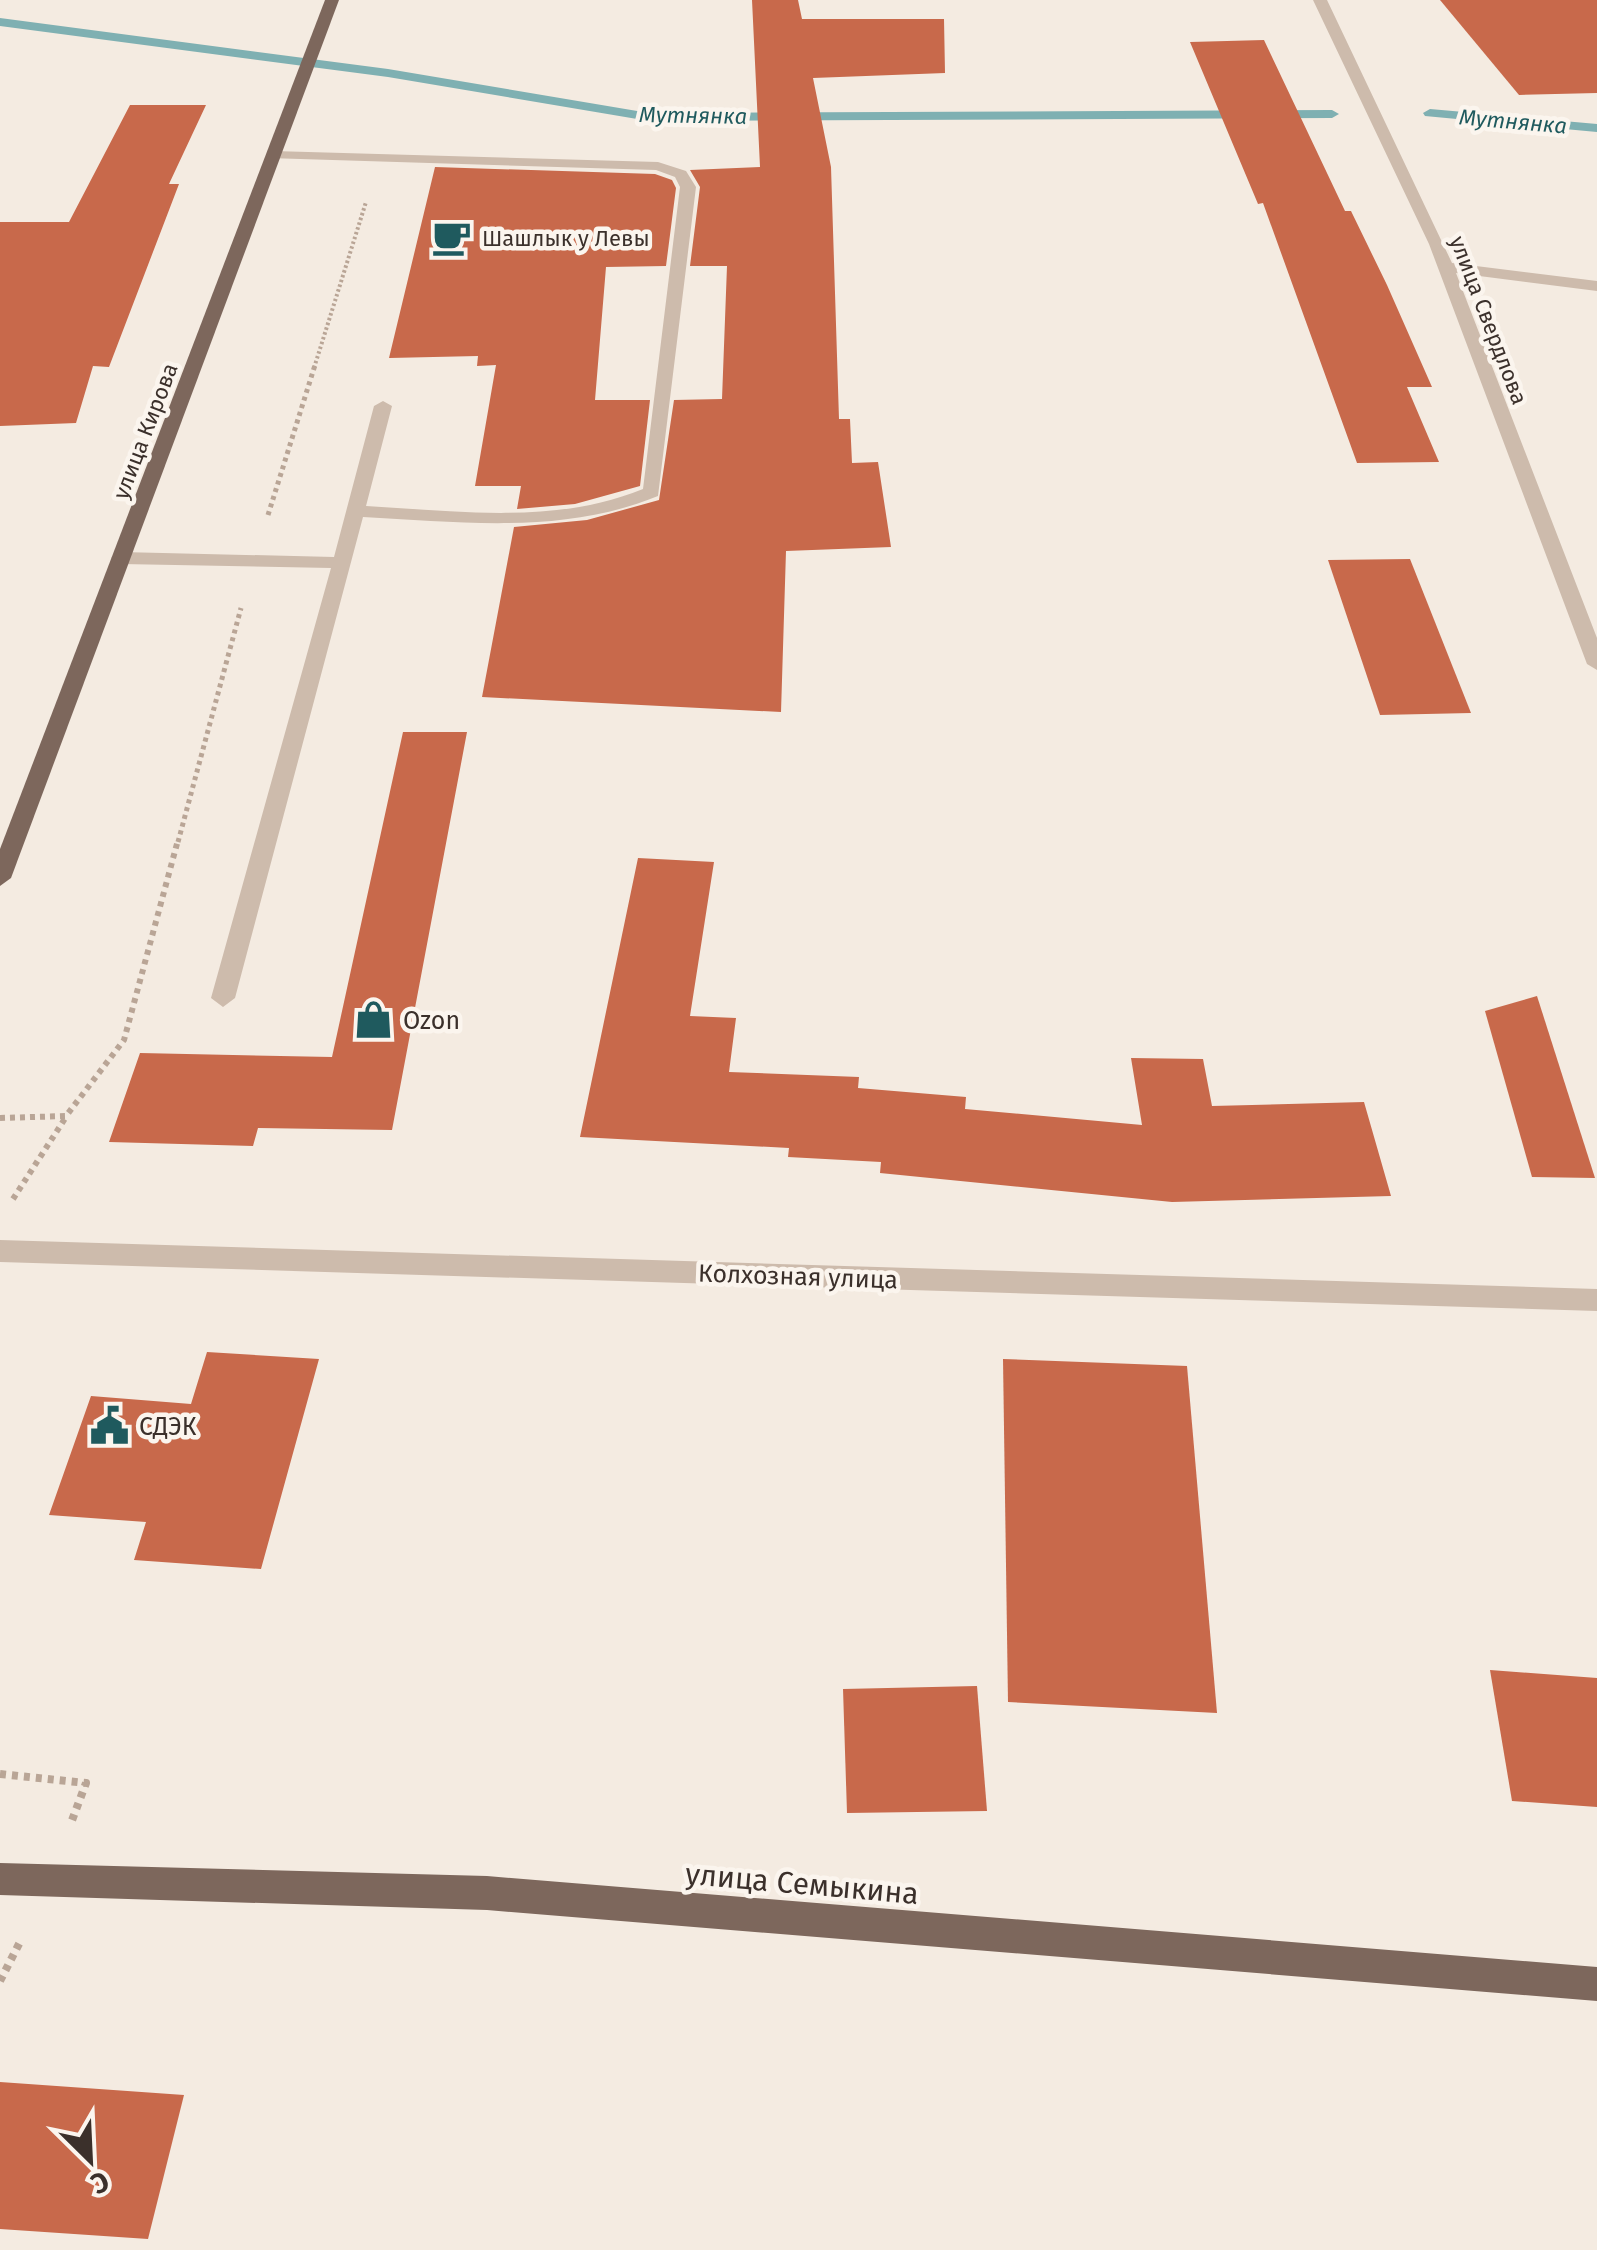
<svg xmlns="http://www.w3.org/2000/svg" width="1597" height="2250" font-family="'Fira Sans',sans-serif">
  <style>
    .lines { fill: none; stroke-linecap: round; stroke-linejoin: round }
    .stream { fill: #7fb0b2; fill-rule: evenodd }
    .building { fill: #c8694b }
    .path-far3 { stroke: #b9a596; stroke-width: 4; stroke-dasharray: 2.5 2.5; stroke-linecap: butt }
    .path-far2 { stroke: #b9a596; stroke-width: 5; stroke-dasharray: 4 4; stroke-linecap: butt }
    .path-far1 { stroke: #b9a596; stroke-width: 6; stroke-dasharray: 5 5; stroke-linecap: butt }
    .path { stroke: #b9a596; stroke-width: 8; stroke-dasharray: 6 6; stroke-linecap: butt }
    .minor { fill: #cdbbac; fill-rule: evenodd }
    .major { fill: #7d675c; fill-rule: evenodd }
    .labels { text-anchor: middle; stroke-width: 9; stroke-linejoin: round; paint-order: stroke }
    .far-water-label { font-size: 22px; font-style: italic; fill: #1f5a5e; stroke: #fbf5ee }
    .far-poi-label { font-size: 22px; fill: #3b302b; stroke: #fbf5ee; text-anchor: start }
    .far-street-label { font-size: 22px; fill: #3b302b; stroke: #fbf5ee }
    .poi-label { font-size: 25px; fill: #3b302b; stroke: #fbf5ee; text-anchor: start }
    .street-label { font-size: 25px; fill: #3b302b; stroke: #fbf5ee }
    .near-street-label { font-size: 30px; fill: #3b302b; stroke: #fbf5ee }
  </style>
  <rect width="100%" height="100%" fill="#f4ebe1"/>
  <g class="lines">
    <g class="stream">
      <path d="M0,18L388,69L649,113L1332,110L1339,114L1332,118L649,121L388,77L0,26Z"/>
      <path d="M1430,109L1597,124V132L1425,116L1423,113Z"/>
    </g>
  </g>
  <g class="building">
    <path d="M752,0H798L802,19H944L945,73L813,78L831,167L839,419H850L852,463L878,462L891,547L786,551L781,712L482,697L514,527L587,520L659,500L674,400L722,399L727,266H690L700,187L690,170L760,167Z"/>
    <path d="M1440,0H1597V93L1519,95Z"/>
    <path d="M1264,40L1345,211H1351L1387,285L1432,387H1407L1439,462L1357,463L1263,203L1258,204L1190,42Z"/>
    <path d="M130,105H206L169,184H179L109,367L93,366L76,423L0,426V222H69Z"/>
    <path d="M435,167L655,174L672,180L676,188L666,266L606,267L595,400H650L640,486L575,504L517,509L521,486H475L496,365L477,366L478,356L389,358Z"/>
    <path d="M1410,559L1471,713L1380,715L1328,560Z"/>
    <path d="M403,732H467L392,1130L258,1128L253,1146L109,1142L140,1053L332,1057Z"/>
    <path d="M638,858L714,862L690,1016L736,1018L729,1072L859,1077L858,1088L966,1097L965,1109L1142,1125L1131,1058L1203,1059L1212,1106L1364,1102L1391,1196L1172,1202L880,1173L881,1162L788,1157L789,1148L580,1137Z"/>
    <path d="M1537,996L1595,1178L1532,1177L1485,1011Z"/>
    <path d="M207,1352L319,1359L261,1569L134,1560L146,1522L49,1515L91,1396L191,1404Z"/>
    <path d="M1003,1359L1187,1366L1217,1713L1008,1702Z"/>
    <path d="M1490,1670L1597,1678V1807L1512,1801Z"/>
    <path d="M977,1686L987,1811L847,1813L843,1689Z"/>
    <path d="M0,2082L184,2095L148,2239L0,2229Z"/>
  </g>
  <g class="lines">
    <path class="path-far3" d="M314,368L366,202"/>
    <g class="path-far2">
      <path d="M268,515L315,365"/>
      <path d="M178,842L241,608"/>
    </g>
    <g class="path-far1">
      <path d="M0,1118L66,1116L124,1040L178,840"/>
      <path d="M13,1199L66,1117"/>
    </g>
    <g class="path">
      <path d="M0,1774L86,1783L71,1823"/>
      <path d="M0,1981L21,1940"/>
    </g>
    <g class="minor">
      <path d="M1313,0H1327L1452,263L1597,281V291L1456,273L1597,638V670L1587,664L1429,244Z"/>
      <path d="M273,151L658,162L686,171L696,187L658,496C563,535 463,522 363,517L235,998L223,1007L211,998L331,568L121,564L111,558L121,552L334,557L374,406L383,401L392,406L366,506C459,511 555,525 643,489L680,187L675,177L656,170L268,158L266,155Z"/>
      <path d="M0,1240L1597,1289V1311L0,1262Z"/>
    </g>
    <g class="major">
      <path d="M325,0H339L11,878L0,886V849Z"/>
      <path d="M0,1863L487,1876L1597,1967V2001L487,1910L0,1895Z"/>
    </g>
  </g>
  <defs>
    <symbol id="cafe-bare" viewBox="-9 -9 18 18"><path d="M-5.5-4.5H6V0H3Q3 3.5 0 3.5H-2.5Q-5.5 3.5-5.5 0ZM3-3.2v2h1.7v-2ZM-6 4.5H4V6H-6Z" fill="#1f5a5e" stroke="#fbf5ee" stroke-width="2.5" paint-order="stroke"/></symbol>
    <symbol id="shop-bare" viewBox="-9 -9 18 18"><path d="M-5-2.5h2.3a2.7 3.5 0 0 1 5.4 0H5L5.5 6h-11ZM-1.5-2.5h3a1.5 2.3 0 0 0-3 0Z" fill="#1f5a5e" stroke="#fbf5ee" stroke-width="2.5" paint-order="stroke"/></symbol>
    <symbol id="civic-bare" viewBox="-9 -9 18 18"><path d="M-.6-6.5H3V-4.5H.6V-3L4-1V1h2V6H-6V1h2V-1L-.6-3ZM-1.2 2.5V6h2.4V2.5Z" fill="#1f5a5e" stroke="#fbf5ee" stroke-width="2.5" paint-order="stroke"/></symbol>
  </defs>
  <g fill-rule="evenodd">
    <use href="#cafe-bare" x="424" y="210" width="55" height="55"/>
    <use href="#shop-bare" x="346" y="992" width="55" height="55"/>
    <use href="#civic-bare" x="82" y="1398" width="55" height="55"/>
  </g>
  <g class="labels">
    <g class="far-water-label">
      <text transform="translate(693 115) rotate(1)" y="8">Мутнянка</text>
      <text transform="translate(1513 121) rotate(5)" y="8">Мутнянка</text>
    </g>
    <g class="far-poi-label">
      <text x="482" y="246">Шашлык у Левы</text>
    </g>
    <g class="far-street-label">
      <text transform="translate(1489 320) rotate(69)" y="8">улица Свердлова</text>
      <text transform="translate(145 431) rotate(-69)" y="8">улица Кирова</text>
    </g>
    <g class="poi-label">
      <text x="403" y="1029">Ozon</text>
      <text x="139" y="1435">СДЭК</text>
    </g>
    <g class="street-label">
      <text transform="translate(798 1276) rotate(2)" y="9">Колхозная улица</text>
    </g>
    <g class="near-street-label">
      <text transform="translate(802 1884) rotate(5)" y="10">улица Семыкина</text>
    </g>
  </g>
  <g transform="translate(90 2160) rotate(156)" stroke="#fbf5ee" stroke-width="8" paint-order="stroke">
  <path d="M0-8L18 38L0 25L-18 38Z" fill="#3b302b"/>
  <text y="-15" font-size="28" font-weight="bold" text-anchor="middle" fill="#3b302b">С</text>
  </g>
</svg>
